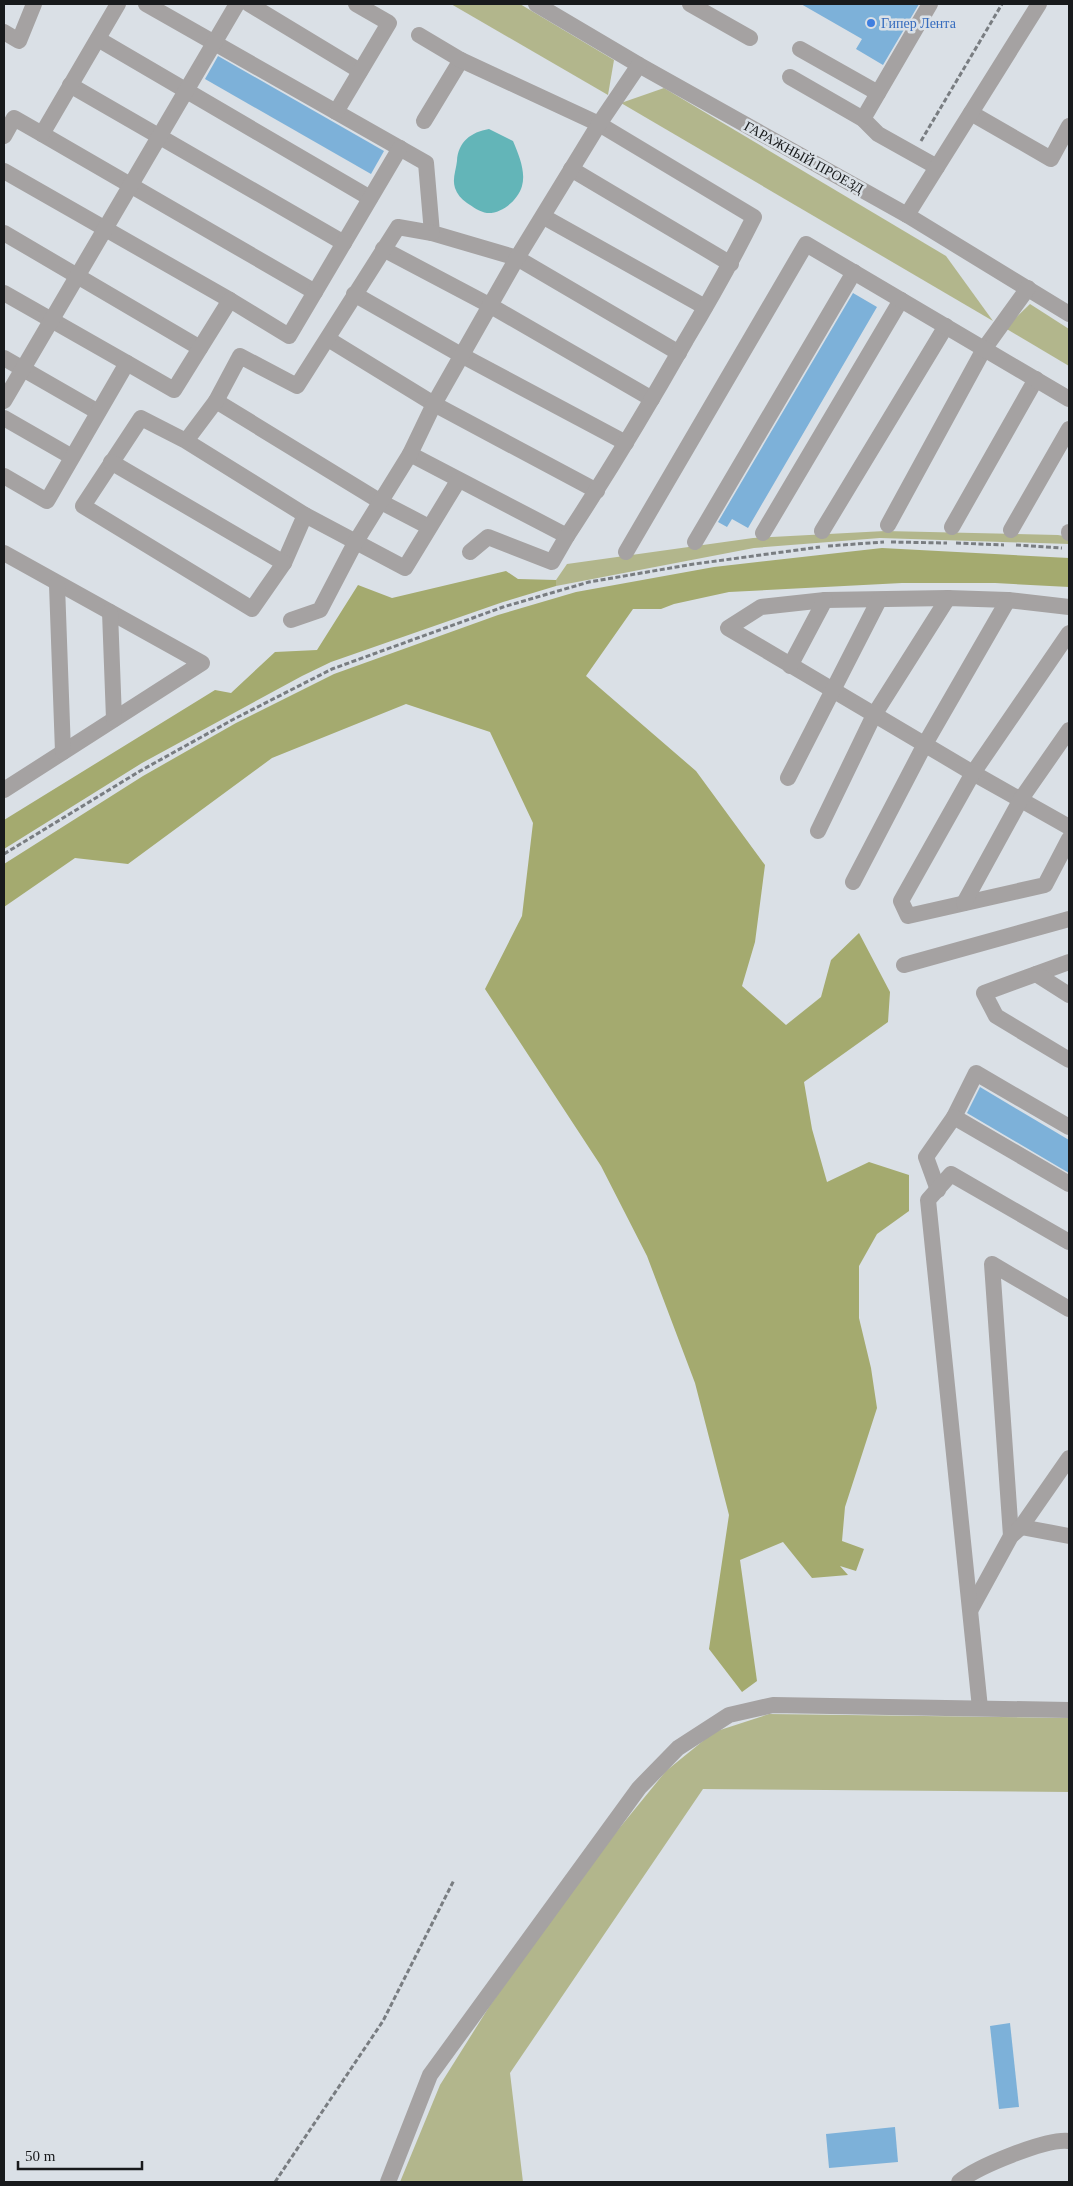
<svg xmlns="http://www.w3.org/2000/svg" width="1073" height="2186" font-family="'Times New Roman',serif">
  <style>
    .green { fill: #b2b68c }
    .forest { fill: #a4aa6f }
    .water { fill: #63b5b8 }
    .building { fill: #7db1d9 }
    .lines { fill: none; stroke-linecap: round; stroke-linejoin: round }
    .path { stroke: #797d81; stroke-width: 3; stroke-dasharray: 5 2.5; stroke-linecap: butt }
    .minor { stroke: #a5a2a2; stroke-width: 16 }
    .shop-dot { fill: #3f7fe0; stroke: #dae0e6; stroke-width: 2 }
    .labels { text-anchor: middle; stroke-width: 5; stroke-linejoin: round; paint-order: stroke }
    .shop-label { font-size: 14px; fill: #366cbe; stroke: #dae0e6; text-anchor: start }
    .street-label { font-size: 14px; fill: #181a1c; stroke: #dae0e6 }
  </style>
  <rect width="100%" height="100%" fill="#dae0e6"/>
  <g class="green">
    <path d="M451,4H520L614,60L608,95Z"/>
    <path d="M664,88L946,256L993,321L621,103Z"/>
    <path d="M1030,304L1069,329V366L1005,328Z"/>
    <path d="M885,531L1058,535L1069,537V544L880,538L754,548L556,586V580L567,564L753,538Z"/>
    <path d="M769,1714L1069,1718V1792L703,1789L510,2073L523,2182H400L440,2085L489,2007L586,1869L666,1771L714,1732Z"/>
  </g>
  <g class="forest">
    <path d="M882,548L1069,558V587L995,583H902L729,592L674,604L661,609H633L586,676L696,771L765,865L755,942L742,986L786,1025L821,997L831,960L859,933L890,992L888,1022L804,1082L812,1129L827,1182L869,1162L909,1175V1211L877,1234L859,1266V1318L871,1368L877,1408L845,1507L842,1541L864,1549L856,1571L840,1566L848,1575L812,1578L783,1542L740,1560L757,1681L742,1692L709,1649L729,1515L695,1383L647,1256L601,1166L485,989L522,916L533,823L490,732L406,704L272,758L128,864L75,858L4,907V864L143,776L236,723L334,674L498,615L576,592L714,567Z"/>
    <path d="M506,571L518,579L556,580V586L503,602L331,662L302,676L142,763L4,849V820L215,690L231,693L275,652L317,650L358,585L392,598Z"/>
  </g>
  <path class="water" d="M489,129L513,141C519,155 526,172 522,186C518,200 502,214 487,213C480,212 473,207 467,203C461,199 457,194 455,188C452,179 456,170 457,161C458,142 471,132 489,129Z"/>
  <g class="building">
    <path d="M801,4H919L883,65L856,49L862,39Z"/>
    <path d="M218,56L384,151L371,174L205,79Z"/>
    <path d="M853,293L877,307L748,528L732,519L727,527L718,522Z"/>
    <path d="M980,1087L1069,1140V1173L967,1113Z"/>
    <path d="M1010,2023L1019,2107L999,2109L990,2026Z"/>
    <path d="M895,2127L898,2162L829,2168L826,2134Z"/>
  </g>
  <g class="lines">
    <g class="path">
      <path d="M921,141L1002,4"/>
      <path d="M891,542L947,543"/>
      <path d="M956,543L1004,545"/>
      <path d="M1016,545L1062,548"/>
      <path d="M828,546L884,542"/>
      <path d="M4,854L140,771L234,719L332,669L503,607L589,582L694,564L820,547"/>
      <path d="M275,2182L383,2021L454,1880"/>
    </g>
    <g class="minor">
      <path d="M146,4L426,163L432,233L517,258L679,353"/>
      <path d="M249,4L360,71"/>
      <path d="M536,4L639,65L907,215L1069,314"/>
      <path d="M690,4L750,38"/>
      <path d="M4,32L19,41L34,4"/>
      <path d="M98,39L370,198"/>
      <path d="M800,49L878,93"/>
      <path d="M790,77L863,119L878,134L937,167"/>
      <path d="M70,85L344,243"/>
      <path d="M336,112L389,23L356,4"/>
      <path d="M971,113L1051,159L1069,126"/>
      <path d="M863,119L930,4"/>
      <path d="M424,121L461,60"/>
      <path d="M42,134L315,292"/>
      <path d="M4,136L14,118L42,134L118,4"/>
      <path d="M571,169L731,264"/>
      <path d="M4,171L230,300"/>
      <path d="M907,215L1039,4"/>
      <path d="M544,217L705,307"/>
      <path d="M4,233L200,348"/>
      <path d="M383,249L491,306L652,399"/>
      <path d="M4,293L127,363"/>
      <path d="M354,294L461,355L626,443"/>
      <path d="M328,339L434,404L597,491"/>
      <path d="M4,358L98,412"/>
      <path d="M4,401L237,4"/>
      <path d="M216,401L381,502L429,527"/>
      <path d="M4,418L72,457"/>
      <path d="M186,441L305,515L284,563L252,609L83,506L141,418L186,441L216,401L240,356L297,386L398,227L432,233"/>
      <path d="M410,454L567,536C609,472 648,407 686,340C710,300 733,259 754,217L599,124L461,60L419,35"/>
      <path d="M111,462L284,563"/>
      <path d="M4,476L47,501L127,363L174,390L230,300L289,336L400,148"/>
      <path d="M305,515L405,568L458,481"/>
      <path d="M888,525L984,349L1028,288"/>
      <path d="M952,527L1036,379"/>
      <path d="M1011,530L1069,429"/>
      <path d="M822,531L946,326"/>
      <path d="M763,533L901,300"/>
      <path d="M1069,533V532"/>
      <path d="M695,542L854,272"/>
      <path d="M470,552L488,537L552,562L567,536"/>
      <path d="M626,552L806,244L1069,399"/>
      <path d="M4,553L202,663L4,790"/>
      <path d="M57,585L63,752"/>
      <path d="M1069,607L1008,600L948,598L825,600L761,607L728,628L973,773L1069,827"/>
      <path d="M110,612L114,719"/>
      <path d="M291,620L320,610L355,543L410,454L434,404L517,258L599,124L639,65"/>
      <path d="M1069,633L973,773L901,901L908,916L1045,885L1069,839"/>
      <path d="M790,666L825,600"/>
      <path d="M788,778L879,600"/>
      <path d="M818,831L874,715L948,598"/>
      <path d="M853,882L925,744L1008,600"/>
      <path d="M964,903L1021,799L1069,730"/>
      <path d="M1069,962L984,993L996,1016L1069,1060"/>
      <path d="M904,965L1069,919"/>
      <path d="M1036,974L1069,995"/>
      <path d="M954,1117L976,1073L1069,1127"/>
      <path d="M938,1190L926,1157L954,1117L1069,1184"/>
      <path d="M1021,1527L1069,1536"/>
      <path d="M1011,1536L992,1264L1069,1309"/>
      <path d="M971,1609L1011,1536L1021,1527L1069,1458"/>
      <path d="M980,1708L928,1200L951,1174L1069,1242"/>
      <path d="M388,2182L430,2075L639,1788L678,1748L729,1715L773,1705L1069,1710"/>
      <path d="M959,2182C976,2167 1047,2138 1069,2141"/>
    </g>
  </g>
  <circle class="shop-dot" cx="871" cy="23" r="5"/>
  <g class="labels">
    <g class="shop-label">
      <text x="881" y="28">Гипер Лента</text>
    </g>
    <g class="street-label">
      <text transform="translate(804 157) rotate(29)" y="5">ГАРАЖНЫЙ ПРОЕЗД</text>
    </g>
  </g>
  <rect width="1073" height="2186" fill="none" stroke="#181a1c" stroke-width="10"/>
  <path d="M18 2161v8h124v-8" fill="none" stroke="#181a1c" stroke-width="2.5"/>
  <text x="25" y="2161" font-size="15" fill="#181a1c" stroke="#dae0e6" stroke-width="4" paint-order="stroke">50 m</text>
</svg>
